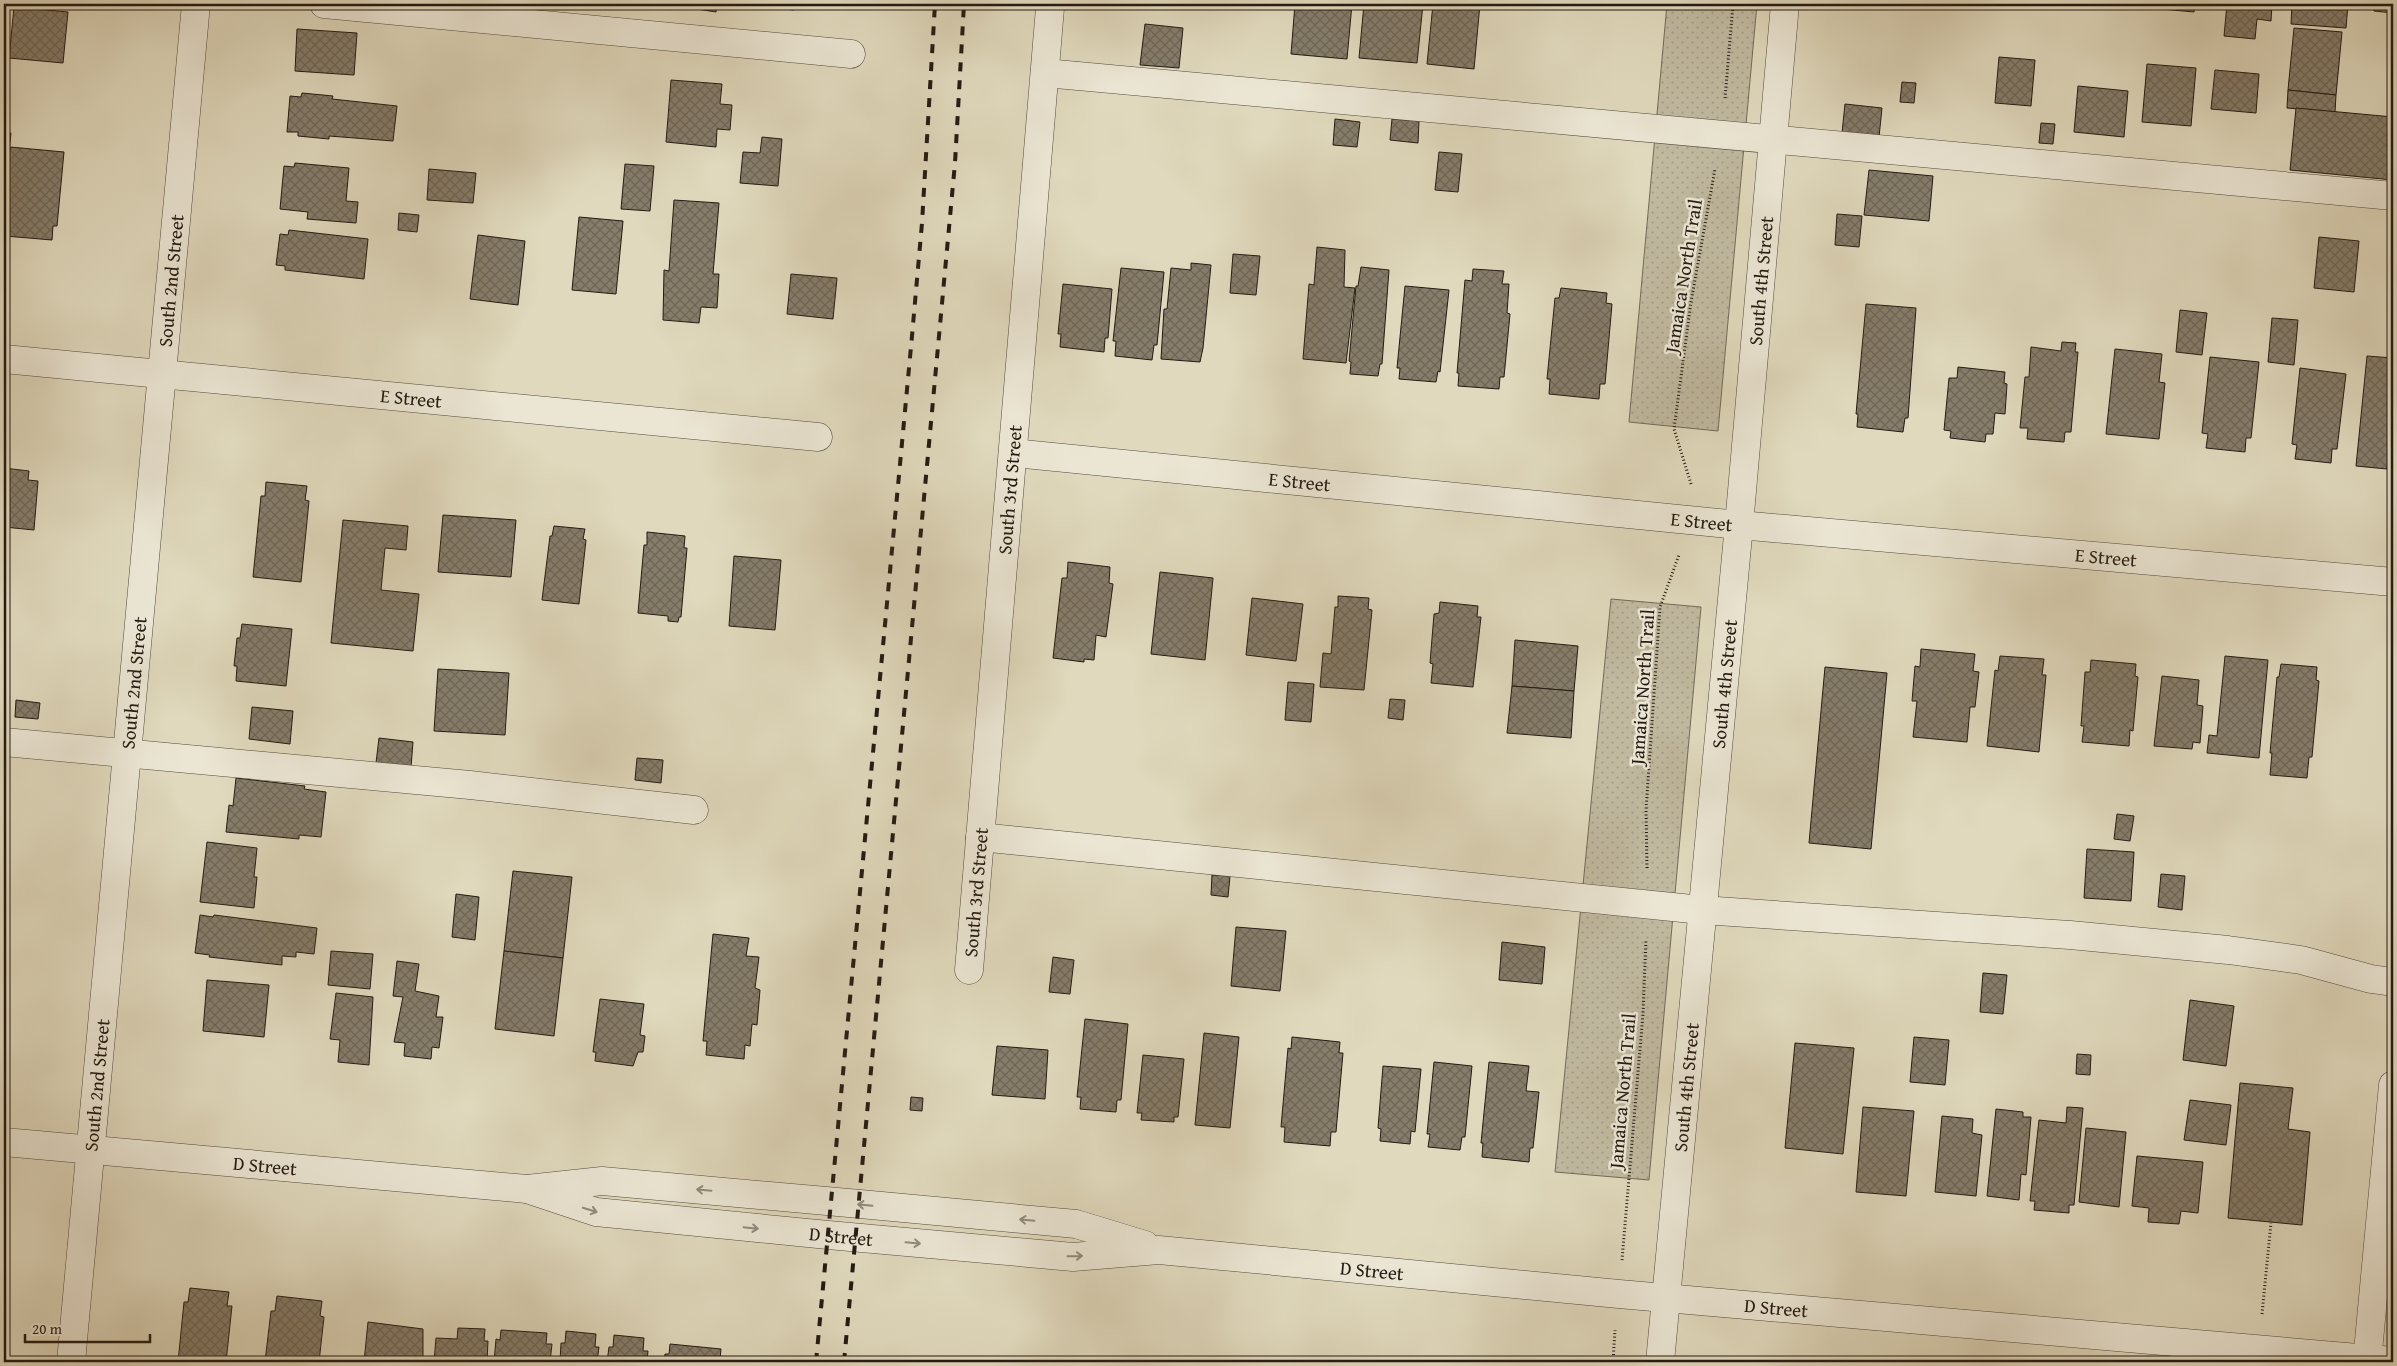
<svg xmlns="http://www.w3.org/2000/svg" width="2397" height="1366" font-family="'Gentium Book Plus',serif">
  <style>
    .grass { fill: url(#grass-dots); stroke: #726a5a }
    .building { fill: url(#building-cross-hatch); stroke: #241a13 }
    .lines { fill: none; stroke-linecap: round; stroke-linejoin: round }
    .minor-casing { stroke: #534a3e; stroke-width: 29 }
    .path { stroke: #241a13; stroke-width: 3; stroke-dasharray: 1 2.5; stroke-linecap: butt }
    .minor { stroke: #ebe6d4; stroke-width: 28 }
    .rail { stroke: #241a13; stroke-width: 4; stroke-dasharray: 9 9; stroke-linecap: butt }
    .oneway { stroke: #918a7d }
    .labels { text-anchor: middle; stroke-width: 5; stroke-linejoin: round; paint-order: stroke }
    .street-label { font-size: 19px; fill: #241a13; stroke: #ebe6d4 }
  </style>
  <defs>
    <pattern id="grass-dots" width="8" height="8" patternUnits="userSpaceOnUse" patternTransform="scale(1.25)"><rect width="8" height="8" fill="#c0b9a0"/><path d="M2 2h.1M6 6h.1" fill="none" stroke="#a59e89" stroke-width="1.8" stroke-linecap="round"/></pattern>
    <pattern id="building-cross-hatch" width="8" height="8" patternUnits="userSpaceOnUse" patternTransform="scale(1.25)"><rect width="8" height="8" fill="#867d6b"/><path d="M0 0l8 8M0 8l8-8" fill="none" stroke="#6d6657"/></pattern>
  </defs>
  <rect width="100%" height="100%" fill="#e0d9bd"/>
  <filter id="stains"><feTurbulence type="fractalNoise" baseFrequency=".004" numOctaves="4"/><feColorMatrix values="0 0 0 0 .2 0 0 0 0 .09 0 0 0 0 .02 0 0 0 .5 -.17"/></filter>
  <radialGradient id="worn" r=".72"><stop offset=".6" stop-color="#630" stop-opacity="0"/><stop offset="1" stop-color="#630" stop-opacity=".3"/></radialGradient>
  <g class="grass">
    <path d="M1667,4H1757L1718,431L1629,422Z"/>
    <path d="M1611,599L1701,607L1649,1180L1555,1172Z"/>
  </g>
  <g class="building">
    <path d="M697,4H717L716,12L697,9Z"/>
    <path d="M735,4H762L761,7Z"/>
    <path d="M768,4H795L794,10L768,7Z"/>
    <path d="M1295,4H1352L1347,59L1291,54Z"/>
    <path d="M1364,4H1423L1417,63L1359,58Z"/>
    <path d="M1433,4H1480L1474,69L1427,64Z"/>
    <path d="M2054,4H2112V9Z"/>
    <path d="M2151,4H2195L2194,12L2151,8Z"/>
    <path d="M2227,4H2272L2271,21L2257,19L2255,39L2224,36Z"/>
    <path d="M2292,4H2348L2346,28L2291,24Z"/>
    <path d="M2374,4H2393V13L2374,11Z"/>
    <path d="M14,7L68,12L63,63L9,58Z"/>
    <path d="M1145,24L1183,28L1179,68L1140,65Z"/>
    <path d="M2294,28L2342,32L2336,95L2288,90Z"/>
    <path d="M297,29L357,33L354,75L295,71Z"/>
    <path d="M1999,57L2035,60L2031,106L1995,103Z"/>
    <path d="M2147,64L2196,68L2191,126L2142,122Z"/>
    <path d="M2215,70L2259,74L2256,113L2211,109Z"/>
    <path d="M671,80L722,84L720,104L732,105L730,130L717,129L716,147L666,142Z"/>
    <path d="M1902,82L1916,83L1914,103L1900,102Z"/>
    <path d="M2078,86L2128,91L2124,137L2074,132Z"/>
    <path d="M2288,90L2336,95L2335,112L2287,108Z"/>
    <path d="M302,93L333,96L332,99L397,106L393,141L329,136V139L298,136V132H287L290,96L301,97Z"/>
    <path d="M1845,104L1882,108L1879,137L1842,133Z"/>
    <path d="M2296,108L2393,117V180L2290,170Z"/>
    <path d="M1335,119L1360,122L1357,147L1333,145Z"/>
    <path d="M1392,119L1419,121L1418,143L1390,140Z"/>
    <path d="M2041,123L2055,124L2053,144L2039,143Z"/>
    <path d="M4,132L11,133L9,152L4,151Z"/>
    <path d="M762,137L782,139L778,186L740,183L743,152L760,153Z"/>
    <path d="M10,147L64,152L57,226H53L52,240L5,236L7,222L4,221V208Z"/>
    <path d="M1439,152L1462,154L1458,192L1435,190Z"/>
    <path d="M295,163L349,168L346,201L358,202L356,223L307,219L308,212L280,209L284,166L294,167Z"/>
    <path d="M625,164L654,166L650,211L621,209Z"/>
    <path d="M429,169L476,173L473,203L427,200Z"/>
    <path d="M1869,170L1933,176L1929,221L1864,215Z"/>
    <path d="M674,200L719,203L713,274H719L717,308L701,307L699,323L663,320L664,270L669,271Z"/>
    <path d="M399,213L419,215L417,232L398,230Z"/>
    <path d="M1837,214L1862,216L1859,247L1835,245Z"/>
    <path d="M579,217L623,221L616,294L572,290Z"/>
    <path d="M289,230L368,239L364,279L285,270V266L276,265L280,234L288,235Z"/>
    <path d="M478,235L525,241L518,305L470,299Z"/>
    <path d="M2319,237L2359,241L2354,292L2314,288Z"/>
    <path d="M1317,247L1345,250L1344,287L1355,288L1346,363L1303,359L1309,284L1314,285Z"/>
    <path d="M1233,254L1260,256L1256,295L1230,293Z"/>
    <path d="M1191,263L1211,265L1203,348L1200,362L1161,359L1164,309H1167L1171,268L1191,270Z"/>
    <path d="M1361,267L1389,270L1382,364H1380L1378,376L1350,374L1351,362L1349,361L1356,286H1358Z"/>
    <path d="M1121,268L1164,272L1157,345H1154L1152,360L1115,356L1116,341H1113Z"/>
    <path d="M1473,269L1504,271L1502,284H1509L1507,313L1510,314L1504,377H1500L1499,389L1458,386L1459,373H1457L1465,280L1472,281Z"/>
    <path d="M791,274L837,278L833,319L787,314Z"/>
    <path d="M1063,284L1112,289L1108,338H1105L1104,352L1060,347L1061,334H1058Z"/>
    <path d="M1405,286L1449,290L1440,372L1438,371L1436,382L1399,379L1400,368H1397Z"/>
    <path d="M1561,288L1607,293L1606,303L1612,304L1605,384H1600L1599,399L1549,394L1550,379H1547L1555,298H1559Z"/>
    <path d="M1866,304L1916,308L1908,418H1905L1903,432L1857,427L1858,414H1856Z"/>
    <path d="M2180,310L2207,313L2202,355L2176,352Z"/>
    <path d="M2272,318L2298,320L2294,365L2268,362Z"/>
    <path d="M2062,342L2076,343L2075,352H2078L2071,432H2065L2064,442L2027,439L2028,428H2020L2025,377H2029L2031,347L2061,351Z"/>
    <path d="M2115,349L2162,354L2159,382L2165,383L2159,439L2106,434Z"/>
    <path d="M2367,356L2393,358V404L2387,469L2356,466Z"/>
    <path d="M2210,357L2259,362L2251,438H2246L2245,452L2206,448L2208,434L2202,433Z"/>
    <path d="M1958,367L2005,372L2004,383L2007,384L2005,414L1995,413L1993,434H1986L1985,442L1950,438L1951,431L1944,430L1949,378H1957Z"/>
    <path d="M2300,368L2346,374L2337,449H2332L2331,463L2295,459L2297,445L2292,444Z"/>
    <path d="M4,468L29,471L28,480L38,481L34,530L4,527Z"/>
    <path d="M266,482L307,486L305,500L309,501L301,582L253,577L261,496H265Z"/>
    <path d="M443,515L516,520L511,577L438,572Z"/>
    <path d="M343,520L408,526L406,550L385,548L381,590L419,594L413,651L331,643Z"/>
    <path d="M554,526L585,529L583,539L586,540L579,604L542,600L550,536H552Z"/>
    <path d="M647,532L685,536L684,548H687L681,617H679L678,622L668,621V616L638,613L644,545H647Z"/>
    <path d="M734,556L781,560L775,630L729,626Z"/>
    <path d="M1068,562L1110,567L1109,583L1113,584L1106,637L1096,635L1094,660L1084,659V662L1053,658L1062,578H1067Z"/>
    <path d="M1160,572L1213,578L1205,660L1151,654Z"/>
    <path d="M4,577H9L4,636Z"/>
    <path d="M1338,596L1369,598L1368,609L1372,610L1364,690L1320,687L1323,653L1331,654L1335,607H1338Z"/>
    <path d="M1252,598L1303,604L1296,661L1246,655Z"/>
    <path d="M1440,602L1478,606L1477,617H1481L1473,687L1431,683L1433,664L1430,663L1434,614L1439,613Z"/>
    <path d="M242,624L292,629L286,686L236,681L237,666H234L237,638H240Z"/>
    <path d="M1515,640L1578,646L1574,691L1512,686Z"/>
    <path d="M1921,649L1975,654L1973,671L1979,672L1975,707H1970L1967,742L1913,737L1917,701H1912L1915,666L1920,667Z"/>
    <path d="M2000,656L2044,659L2042,675H2046L2039,752L1987,746L1995,670L1998,671Z"/>
    <path d="M2225,656L2268,660L2259,758L2207,753L2209,735L2217,736Z"/>
    <path d="M2091,660L2136,664L2135,676L2138,677L2133,731L2130,730L2129,746L2082,742L2084,726H2081L2085,672H2090Z"/>
    <path d="M2281,664L2317,667L2316,680L2319,681L2312,757H2309L2307,778L2270,775L2272,753H2270L2277,677H2279Z"/>
    <path d="M1825,667L1887,673L1871,849L1809,843Z"/>
    <path d="M438,669L509,673L505,735L434,731Z"/>
    <path d="M2162,676L2199,680L2197,705L2203,706L2200,743L2193,742L2192,749L2154,746Z"/>
    <path d="M1288,682L1314,684L1311,722L1285,720Z"/>
    <path d="M1512,686L1574,691L1571,738L1507,733Z"/>
    <path d="M1390,699L1405,700L1403,720L1388,718Z"/>
    <path d="M16,700L40,703L38,719L15,717Z"/>
    <path d="M252,707L293,711L290,744L249,739Z"/>
    <path d="M379,738L413,742L411,767L376,763Z"/>
    <path d="M637,758L663,760L661,783L635,780Z"/>
    <path d="M236,778L305,786L304,789L326,792L321,837L299,835V839L226,832L229,805L233,806Z"/>
    <path d="M2117,814L2134,816L2130,841L2114,839Z"/>
    <path d="M207,842L257,848L254,877H257L254,908L200,902Z"/>
    <path d="M2087,849L2134,852L2131,901L2084,898Z"/>
    <path d="M513,871L572,877L563,958L504,951Z"/>
    <path d="M2161,874L2185,876L2182,910L2158,907Z"/>
    <path d="M1212,875L1230,876L1228,897L1211,895Z"/>
    <path d="M456,894L479,897L475,940L452,937Z"/>
    <path d="M200,915L213,917L214,915L317,928L314,954L296,952V957L282,956V965L209,957L210,955L195,953Z"/>
    <path d="M1236,927L1286,931L1280,991L1231,986Z"/>
    <path d="M713,934L749,938L746,956L759,957L755,988L760,990L757,1025L752,1024L750,1046L745,1045L744,1059L706,1055L707,1041H703Z"/>
    <path d="M1502,942L1545,947L1542,984L1499,980Z"/>
    <path d="M331,951L373,954L370,989L328,985Z"/>
    <path d="M504,951L563,958L554,1036L495,1029Z"/>
    <path d="M1053,957L1074,960L1070,994L1049,992Z"/>
    <path d="M397,961L419,964L415,991L439,996L436,1017H443L439,1048L432,1047L431,1059L404,1056L405,1043L394,1042L403,997L393,996Z"/>
    <path d="M1983,973L2007,975L2003,1014L1980,1012Z"/>
    <path d="M207,980L269,985L264,1037L203,1031Z"/>
    <path d="M336,993L373,997L369,1065L338,1062L340,1040L330,1039Z"/>
    <path d="M600,999L644,1004L640,1035L645,1036L643,1052H638L633,1066L595,1061L596,1052H593Z"/>
    <path d="M2190,1000L2234,1006L2226,1066L2183,1060Z"/>
    <path d="M1085,1019L1128,1024L1121,1100H1117L1116,1112L1080,1109L1081,1097H1077Z"/>
    <path d="M1204,1033L1239,1037L1230,1128L1195,1125Z"/>
    <path d="M1292,1037L1340,1042L1339,1053H1343L1336,1132H1331L1330,1146L1284,1142L1285,1127H1281L1288,1048L1291,1049Z"/>
    <path d="M1914,1037L1949,1040L1945,1085L1910,1082Z"/>
    <path d="M1795,1043L1854,1048L1843,1154L1785,1148Z"/>
    <path d="M997,1046L1048,1050L1045,1099L992,1095Z"/>
    <path d="M2077,1054L2091,1055L2090,1075L2076,1074Z"/>
    <path d="M1143,1055L1184,1059L1178,1117H1174V1122L1141,1120L1142,1113H1137Z"/>
    <path d="M1434,1062L1472,1066L1465,1137H1462L1460,1150L1428,1147L1430,1134H1427Z"/>
    <path d="M1489,1062L1529,1066L1526,1091L1539,1092L1533,1148H1530L1529,1162L1482,1157L1483,1143H1481Z"/>
    <path d="M1383,1066L1421,1069L1415,1132L1411,1131L1410,1144L1380,1141L1381,1129L1378,1128Z"/>
    <path d="M2240,1083L2293,1088L2288,1129L2310,1132L2302,1225L2228,1218Z"/>
    <path d="M911,1097L923,1098L922,1111L910,1110Z"/>
    <path d="M2190,1100L2231,1105L2226,1145L2184,1140Z"/>
    <path d="M1863,1107L1914,1111L1906,1196L1856,1192Z"/>
    <path d="M2067,1107L2083,1108L2074,1205H2069V1213L2034,1210L2035,1201H2030L2039,1120L2066,1123Z"/>
    <path d="M1996,1109L2023,1112V1117H2031L2026,1175L2021,1174L2019,1200L1987,1196Z"/>
    <path d="M1942,1116L1973,1119L1972,1133L1982,1135L1976,1196L1935,1192Z"/>
    <path d="M2086,1128L2126,1132L2119,1207L2079,1202Z"/>
    <path d="M2137,1156L2203,1162L2198,1213L2181,1211L2179,1224L2148,1222L2149,1208L2132,1206Z"/>
    <path d="M190,1288L229,1292L227,1306H232L226,1362H178L184,1302H188Z"/>
    <path d="M277,1296L322,1301L320,1316L324,1317L319,1362H265L271,1311H275Z"/>
    <path d="M368,1322L423,1329V1362H364Z"/>
    <path d="M458,1328L485,1329L484,1341H488L487,1362H434L436,1338L457,1339Z"/>
    <path d="M501,1330L547,1333L546,1344H552L550,1362H494L496,1339L500,1340Z"/>
    <path d="M566,1331L596,1334L595,1347H599L597,1362H560L561,1343H565Z"/>
    <path d="M614,1335L644,1338L643,1351H648L647,1362H607L609,1347H613Z"/>
    <path d="M670,1344L721,1349L720,1359H724V1362H664L665,1354H669Z"/>
  </g>
  <g class="lines">
    <defs>
      <g id="minor">
        <path d="M324,4L851,54"/>
        <path d="M1045,73L2393,196"/>
        <path id="s1" d="M4,359L818,437"/>
        <path id="s2" d="M1013,453L1739,525L2393,582"/>
        <path d="M4,742L470,785L694,810"/>
        <path d="M980,837L1702,910L2070,935L2228,950L2301,960L2371,979L2393,982"/>
        <path id="s3" d="M969,970L1050,8"/>
        <path id="s4" d="M4,1142L527,1189L602,1181L860,1204L1076,1224L1145,1245"/>
        <path id="s5" d="M527,1189L596,1212L828,1235L1073,1257L1159,1250L1619,1294L2393,1361"/>
        <path id="s6" d="M71,1362L196,4"/>
        <path id="s7" d="M1660,1362L1739,525L1785,4"/>
        <path d="M2367,1362L2393,1085"/>
      </g>
    </defs>
    <use href="#minor" class="minor-casing"/>
    <g class="path">
      <path d="M1725,98L1733,4"/>
      <path d="M1691,484L1674,429L1691,302L1715,169"/>
      <path d="M1647,868L1646,810L1660,607L1679,555"/>
      <path d="M1622,1260L1643,1014L1646,939"/>
      <path d="M2262,1314L2271,1223"/>
      <path d="M1613,1362L1615,1330"/>
    </g>
    <use href="#minor" class="minor"/>
    <g class="rail">
      <path d="M816,1362L912,336L922,223L935,4"/>
      <path d="M844,1362L955,163L964,4"/>
    </g>
  </g>
  <defs><path id="oneway-shaft" d="M-6 0H5M1.5-3L5.5 0L1.5 3" fill="none" stroke-width="1.6" stroke-linecap="round" stroke-linejoin="round" transform="scale(1.25)"/></defs>
  <g class="oneway">
    <use href="#oneway-shaft" transform="translate(704 1190) rotate(-175)"/>
    <use href="#oneway-shaft" transform="translate(865 1205) rotate(-175)"/>
    <use href="#oneway-shaft" transform="translate(590 1210) rotate(17)"/>
    <use href="#oneway-shaft" transform="translate(1027 1220) rotate(-175)"/>
    <use href="#oneway-shaft" transform="translate(751 1228) rotate(6)"/>
    <use href="#oneway-shaft" transform="translate(913 1243) rotate(5)"/>
    <use href="#oneway-shaft" transform="translate(1075 1256) rotate(-1)"/>
  </g>
  <g class="labels">
    <g class="street-label">
      <text transform="translate(1683 276) rotate(-81)" y="7">Jamaica North Trail</text>
      <text dy="7" stroke="none"><textPath href="#s6" startOffset="1086">South 2nd Street</textPath></text>
      <text dy="7" stroke="none"><textPath href="#s7" startOffset="1086">South 4th Street</textPath></text>
      <text dy="7" stroke="none"><textPath href="#s1" startOffset="409">E Street</textPath></text>
      <text dy="7" stroke="none"><textPath href="#s2" startOffset="288">E Street</textPath></text>
      <text dy="7" stroke="none"><textPath href="#s3" startOffset="482">South 3rd Street</textPath></text>
      <text dy="7" stroke="none"><textPath href="#s2" startOffset="692">E Street</textPath></text>
      <text dy="7" stroke="none"><textPath href="#s2" startOffset="1098">E Street</textPath></text>
      <text dy="7" stroke="none"><textPath href="#s6" startOffset="682">South 2nd Street</textPath></text>
      <text dy="7" stroke="none"><textPath href="#s7" startOffset="681">South 4th Street</textPath></text>
      <text transform="translate(1642 687) rotate(-86)" y="7">Jamaica North Trail</text>
      <text dy="7" stroke="none"><textPath href="#s3" startOffset="78">South 3rd Street</textPath></text>
      <text dy="7" stroke="none"><textPath href="#s6" startOffset="278">South 2nd Street</textPath></text>
      <text dy="7" stroke="none"><textPath href="#s7" startOffset="276">South 4th Street</textPath></text>
      <text transform="translate(1622 1091) rotate(-85)" y="7">Jamaica North Trail</text>
      <text dy="7" stroke="none"><textPath href="#s4" startOffset="262">D Street</textPath></text>
      <text dy="7" stroke="none"><textPath href="#s5" startOffset="319">D Street</textPath></text>
      <text dy="7" stroke="none"><textPath href="#s5" startOffset="852">D Street</textPath></text>
      <text dy="7" stroke="none"><textPath href="#s5" startOffset="1258">D Street</textPath></text>
    </g>
  </g>
  <rect width="2397" height="1366" fill="none" stroke="#e0d9bd" stroke-width="20"/>
  <rect x="5" y="5" width="2387" height="1356" fill="none" stroke="#241a13" stroke-width="2.5"/>
  <rect x="10" y="10" width="2377" height="1346" fill="none" stroke="#241a13"/>
  <path d="M25 1334v8h125v-8" fill="none" stroke="#241a13" stroke-width="2.5"/>
  <text x="32" y="1334" font-size="15" fill="#241a13" stroke="#ebe6d4" stroke-width="4" paint-order="stroke">20 m</text>
  <rect width="100%" height="100%" filter="url(#stains)"/>
  <rect width="100%" height="100%" fill="url(#worn)"/>
</svg>
